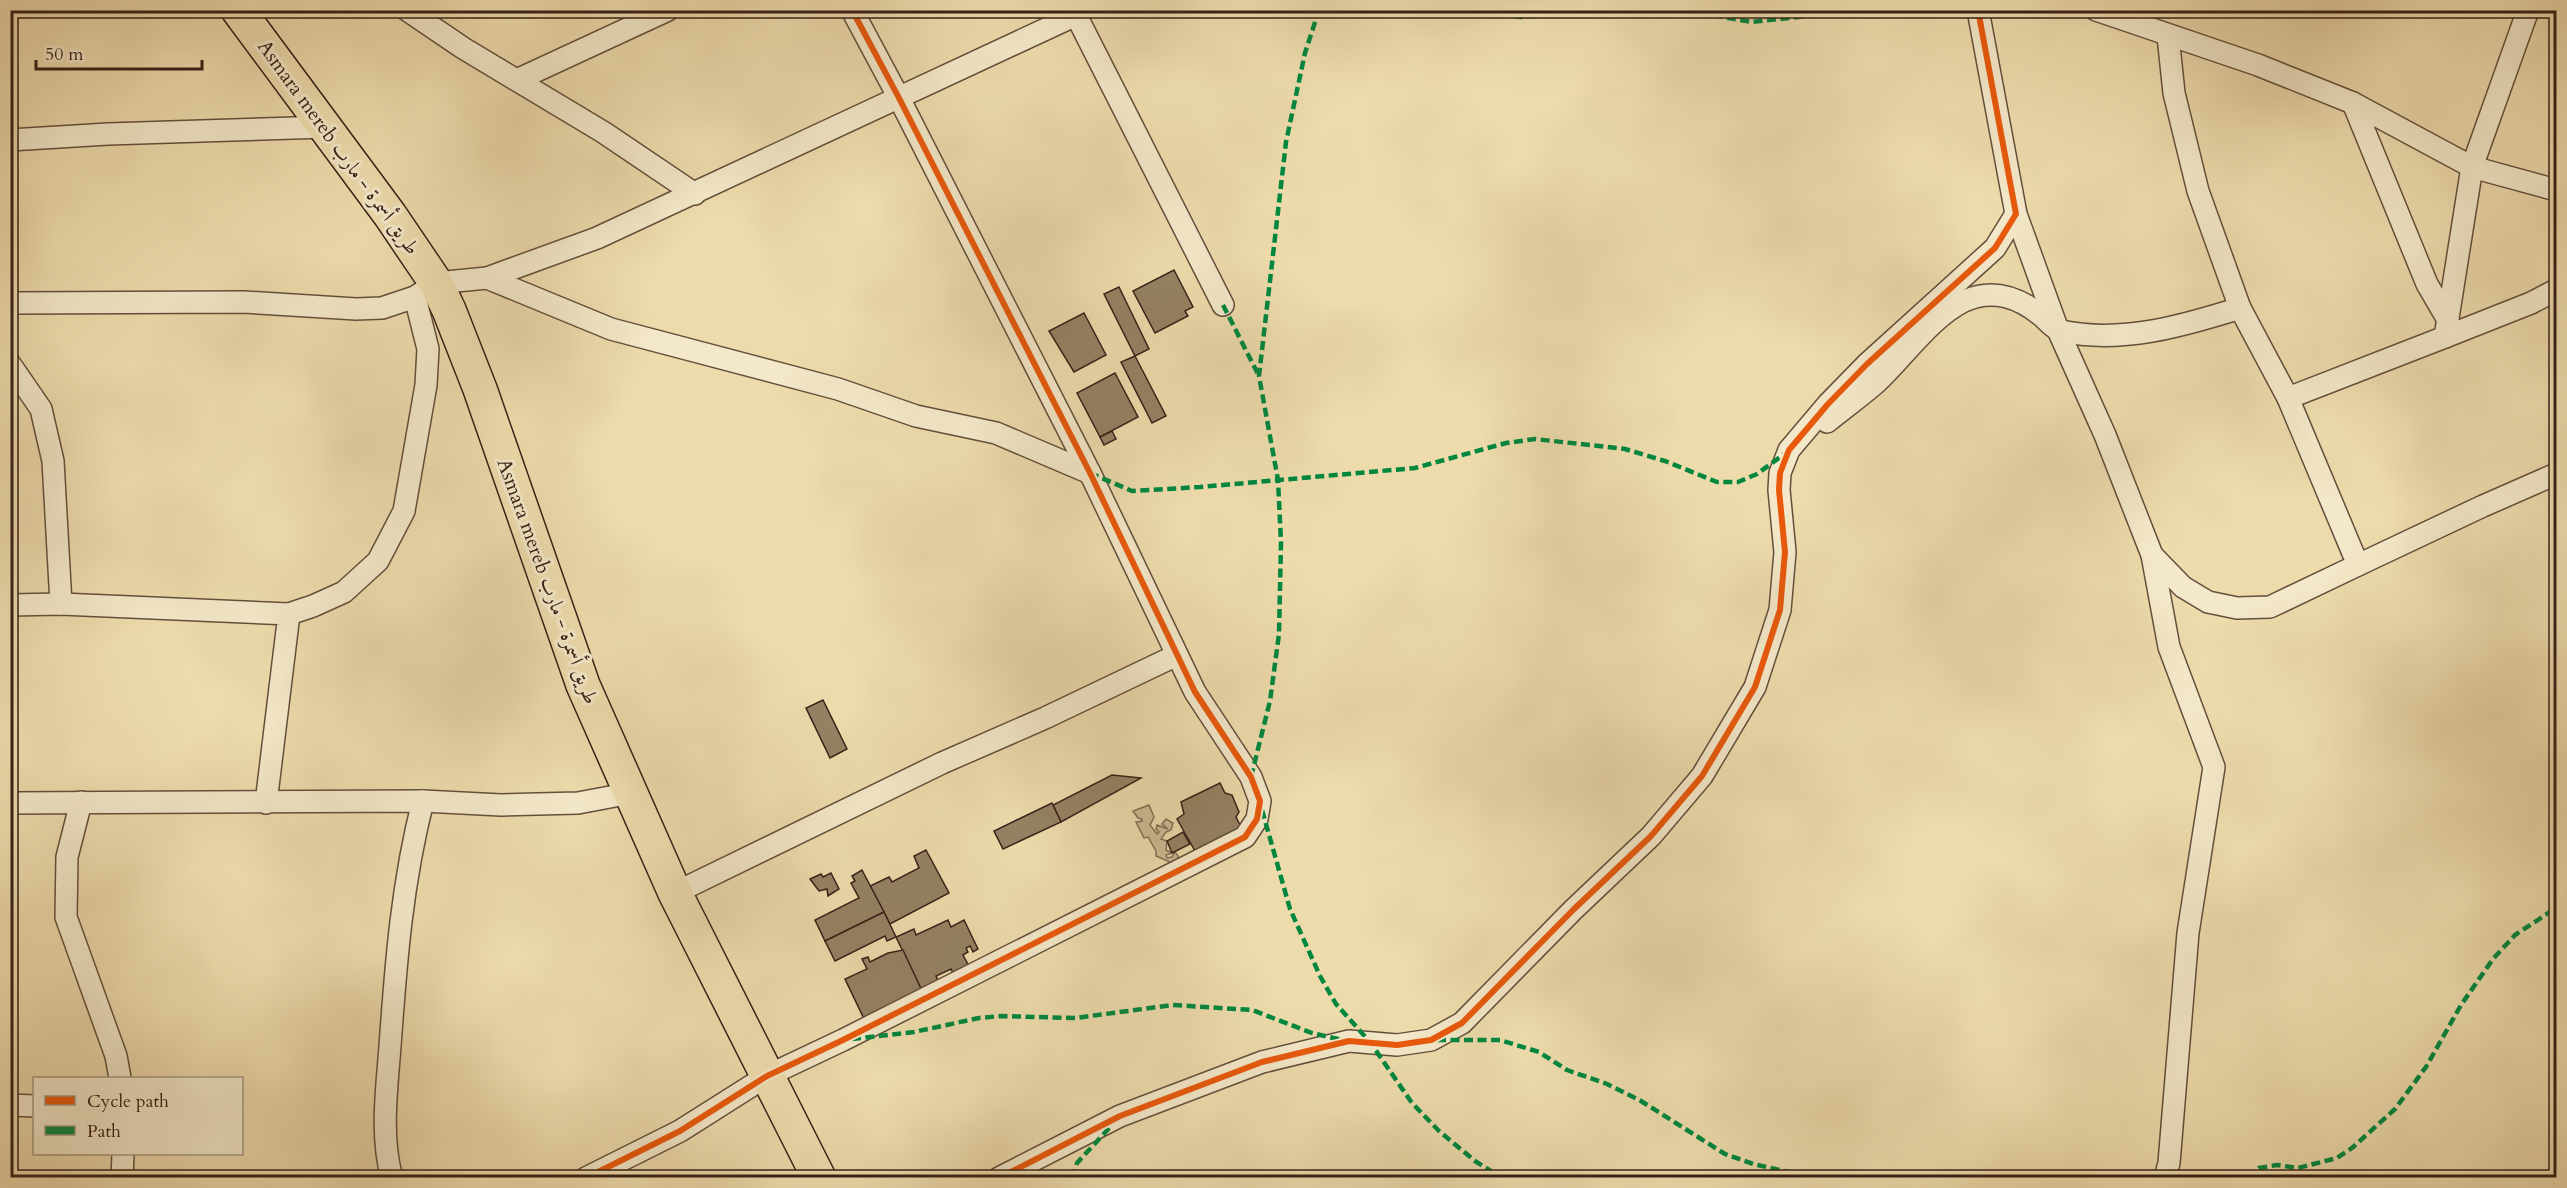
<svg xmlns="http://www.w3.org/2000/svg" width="2567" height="1188" font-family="Cardo,Amiri,serif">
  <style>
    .green { fill: #cebb93; stroke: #826e55; stroke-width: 1.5 }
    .building { fill: #958164; stroke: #362017; stroke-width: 1.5 }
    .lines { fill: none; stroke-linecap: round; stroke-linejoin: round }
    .minor-casing { stroke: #644f3c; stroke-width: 24 }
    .trunk-casing { stroke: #362017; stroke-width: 36 }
    .minor { stroke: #f3e8c9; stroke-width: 21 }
    .trunk { stroke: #eddbac; stroke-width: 33 }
    .quiet { stroke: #00873e; stroke-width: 4.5; stroke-dasharray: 9 4.5; stroke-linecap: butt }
    .cycleway-casing { stroke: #f3e8c9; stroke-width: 10 }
    .cycleway { stroke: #e8590c; stroke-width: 6 }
    .labels { text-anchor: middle; stroke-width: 6; stroke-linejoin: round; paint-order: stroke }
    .street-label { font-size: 20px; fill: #362017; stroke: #f3e8c9 }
  </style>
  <rect width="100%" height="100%" fill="#eddbac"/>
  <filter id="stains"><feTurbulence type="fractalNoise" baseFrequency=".00333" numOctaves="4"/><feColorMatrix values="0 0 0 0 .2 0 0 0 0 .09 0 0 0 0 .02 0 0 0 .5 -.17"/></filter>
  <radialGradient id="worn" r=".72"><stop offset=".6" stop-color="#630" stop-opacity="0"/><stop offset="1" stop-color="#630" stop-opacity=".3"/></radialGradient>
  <path class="green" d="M1149,805L1154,817L1150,825L1157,834L1159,832L1156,829L1157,825L1168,829L1162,824L1166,819L1173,823L1171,830L1166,832L1161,839L1167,841L1166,850L1172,853L1166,855L1167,858L1172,857L1175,852L1178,856V859L1172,863L1156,856V851L1148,837L1144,838L1136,822L1142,821V819L1138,818L1133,811Z"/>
  <g class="building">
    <path d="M1174,270L1193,307L1185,311L1188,316L1155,333L1133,291Z"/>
    <path d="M1119,287L1149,349L1135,356L1104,294Z"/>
    <path d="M1084,313L1106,355L1074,372L1049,331Z"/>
    <path d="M1135,356L1166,416L1152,423L1121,362Z"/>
    <path d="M1115,373L1138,417L1100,437L1077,393Z"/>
    <path d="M1112,431L1116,439L1104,445L1100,437Z"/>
    <path d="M823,700L847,749L830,758L806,708Z"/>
    <path d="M1112,775L1141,778L1061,822L1053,805Z"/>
    <path d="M1220,783L1225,793L1232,795L1239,812L1236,817L1242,829L1206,850L1203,846L1195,851L1177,819L1184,814L1181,802Z"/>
    <path d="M1052,803L1061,822L1003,849L994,831Z"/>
    <path d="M1183,832L1190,844L1172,853L1167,841Z"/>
    <path d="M926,850L949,893L890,924L870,886L889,877L892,882L919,868L914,856Z"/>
    <path d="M862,870L884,912L825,941L815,920L859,898L851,883L855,881L852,876Z"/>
    <path d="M831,873L839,889L828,896L827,889L819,891L810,879L821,874L823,877Z"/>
    <path d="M884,912L896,937L887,941L885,936L835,961L825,941Z"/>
    <path d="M948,920L951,927L964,920L978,949L973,952L970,946L966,948L968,952L963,955L970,968L954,975L951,969L936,976L940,984L923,993L896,937L914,929L916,935Z"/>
    <path d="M903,950L923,993L866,1023L845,979L867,969L862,959L868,957L870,962L888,953Z"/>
  </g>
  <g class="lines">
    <defs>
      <g id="minor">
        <path d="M407,10L463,48L603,132L695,194"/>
        <path d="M2096,10L2258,65L2353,103L2472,167L2556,190"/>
        <path d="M1076,15L1223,305"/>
        <path d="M2168,36L2174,93L2198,191L2240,308"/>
        <path d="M519,79L668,10"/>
        <path d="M2353,103L2427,284L2448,320"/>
        <path d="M10,140L108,134L326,127"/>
        <path d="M2016,214L2058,330L2105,435L2152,555L2169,647L2214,767L2188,933L2169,1163L2165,1178"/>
        <path d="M487,278L611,329L838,389L916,416L996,433L1090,473"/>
        <path d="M10,303L244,302L356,309L382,308L415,297L436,283L487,278L597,238L1076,15L1081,10"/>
        <path d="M2445,337L2531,303L2556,290"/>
        <path d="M10,364L41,409L53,461L61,604"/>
        <path d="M1827,422C1843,409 1861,396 1877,382C1903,358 1931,317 1964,301C1993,288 2019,297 2043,317C2048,322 2054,329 2061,331C2121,344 2183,326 2240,308L2288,398L2445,337L2472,167L2528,10"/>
        <path d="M2152,555L2183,587L2208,602L2237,608L2270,607L2358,565L2288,398"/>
        <path d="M2358,565L2483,506L2556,474"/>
        <path d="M10,605L61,604L289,614L266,803"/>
        <path d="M289,614L313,606L344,592L378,561L404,511L426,385L428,349L415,297"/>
        <path d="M81,802L67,857L66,917L116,1056L120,1078"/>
        <path d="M10,803L423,801L501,805L578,803L631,793"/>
        <path d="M675,893L942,763L1045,718L1177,655"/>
        <path d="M10,1105L34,1106"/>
        <path d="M122,1178L123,1154"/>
        <path d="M392,1178C380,1136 387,1088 390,1046C396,962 402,883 423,801"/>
        <path d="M586,1178L680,1131L767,1076L843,1040L1245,837L1257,819L1260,801L1251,777L1195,692L1090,473L899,98L852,10"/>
        <path d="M999,1178L1120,1116L1262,1062L1349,1041L1397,1045L1431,1040L1462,1023L1573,910L1651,836L1702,776L1755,687L1780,610L1785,552L1779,490L1780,473L1789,450L1828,404L1867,364L1995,248L2016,214L1978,10"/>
      </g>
      <path id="trunk" d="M238,10L390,215L436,283L449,310L480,389L583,685L675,893L819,1178"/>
    </defs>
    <use href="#minor" class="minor-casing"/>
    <use href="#trunk" class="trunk-casing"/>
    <use href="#minor" class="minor"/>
    <use href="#trunk" class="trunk"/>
    <g class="quiet">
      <path d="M1460,10L1521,17L1616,10"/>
      <path d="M1660,10L1694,12L1752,22L1807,16L1828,10"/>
      <path d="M1223,305L1259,376"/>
      <path d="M1090,473L1132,491L1200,487L1415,468L1506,443L1535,439L1625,449L1665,461L1717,482H1738L1757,474L1787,452"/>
      <path d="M1251,777L1270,701L1279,634L1281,542L1278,480L1259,376L1286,142L1305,53L1319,10"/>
      <path d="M1262,810L1290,909L1320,976L1336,1004L1370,1042L1412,1103L1439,1131L1475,1161L1502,1178"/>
      <path d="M852,1039L914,1032L979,1018L1001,1016L1075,1018L1173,1005L1252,1010L1312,1033L1342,1040"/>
      <path d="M1437,1040H1500L1539,1052L1567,1070L1607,1084L1641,1101L1725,1154L1753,1164L1789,1172L1834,1178"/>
      <path d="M1073,1178L1077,1163L1112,1125"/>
      <path d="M2249,1178L2259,1168L2277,1165L2298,1168L2337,1158L2352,1148L2395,1109L2426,1067L2461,1005L2493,959L2515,935L2556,908"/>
    </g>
    <defs>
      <g id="cycleway">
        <path d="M586,1178L680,1131L767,1076L843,1040L1245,837L1257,819L1260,801L1251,777L1195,692L1090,473L899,98L852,10"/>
        <path d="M999,1178L1120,1116L1262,1062L1349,1041L1397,1045L1431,1040L1462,1023L1573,910L1651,836L1702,776L1755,687L1780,610L1785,552L1779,490L1780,473L1789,450L1828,404L1867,364L1995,248L2016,214L1978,10"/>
      </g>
    </defs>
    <use href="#cycleway" class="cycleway-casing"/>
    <use href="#cycleway" class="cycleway"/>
  </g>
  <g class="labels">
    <g class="street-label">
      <text transform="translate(339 147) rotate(54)" y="7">Asmara mereb طريق أسمرة - مارب</text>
      <text transform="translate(548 581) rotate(70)" y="7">Asmara mereb طريق أسمرة - مارب</text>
    </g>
  </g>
  <rect width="2567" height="1188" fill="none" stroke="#eddbac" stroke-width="36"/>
  <rect x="12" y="12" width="2543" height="1164" fill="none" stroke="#362017" stroke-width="3"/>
  <rect x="18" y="18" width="2531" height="1152" fill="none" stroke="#362017" stroke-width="1.5"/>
  <rect x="33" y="1077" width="210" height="78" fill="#f3e8c9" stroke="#a79882" stroke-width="1.5"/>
  <rect x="45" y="1096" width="30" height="9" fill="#e8590c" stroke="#a79882" stroke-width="1.5"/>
  <text x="87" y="1107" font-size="18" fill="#362017">Cycle path</text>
  <rect x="45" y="1126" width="30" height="9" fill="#00873e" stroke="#a79882" stroke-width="1.5"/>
  <text x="87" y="1137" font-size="18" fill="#362017">Path</text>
  <path d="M36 60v9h166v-9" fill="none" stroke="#362017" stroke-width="3"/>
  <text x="45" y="60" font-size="18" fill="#362017" stroke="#f3e8c9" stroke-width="4.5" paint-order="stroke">50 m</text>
  <rect width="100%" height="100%" filter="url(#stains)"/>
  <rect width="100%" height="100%" fill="url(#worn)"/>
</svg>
